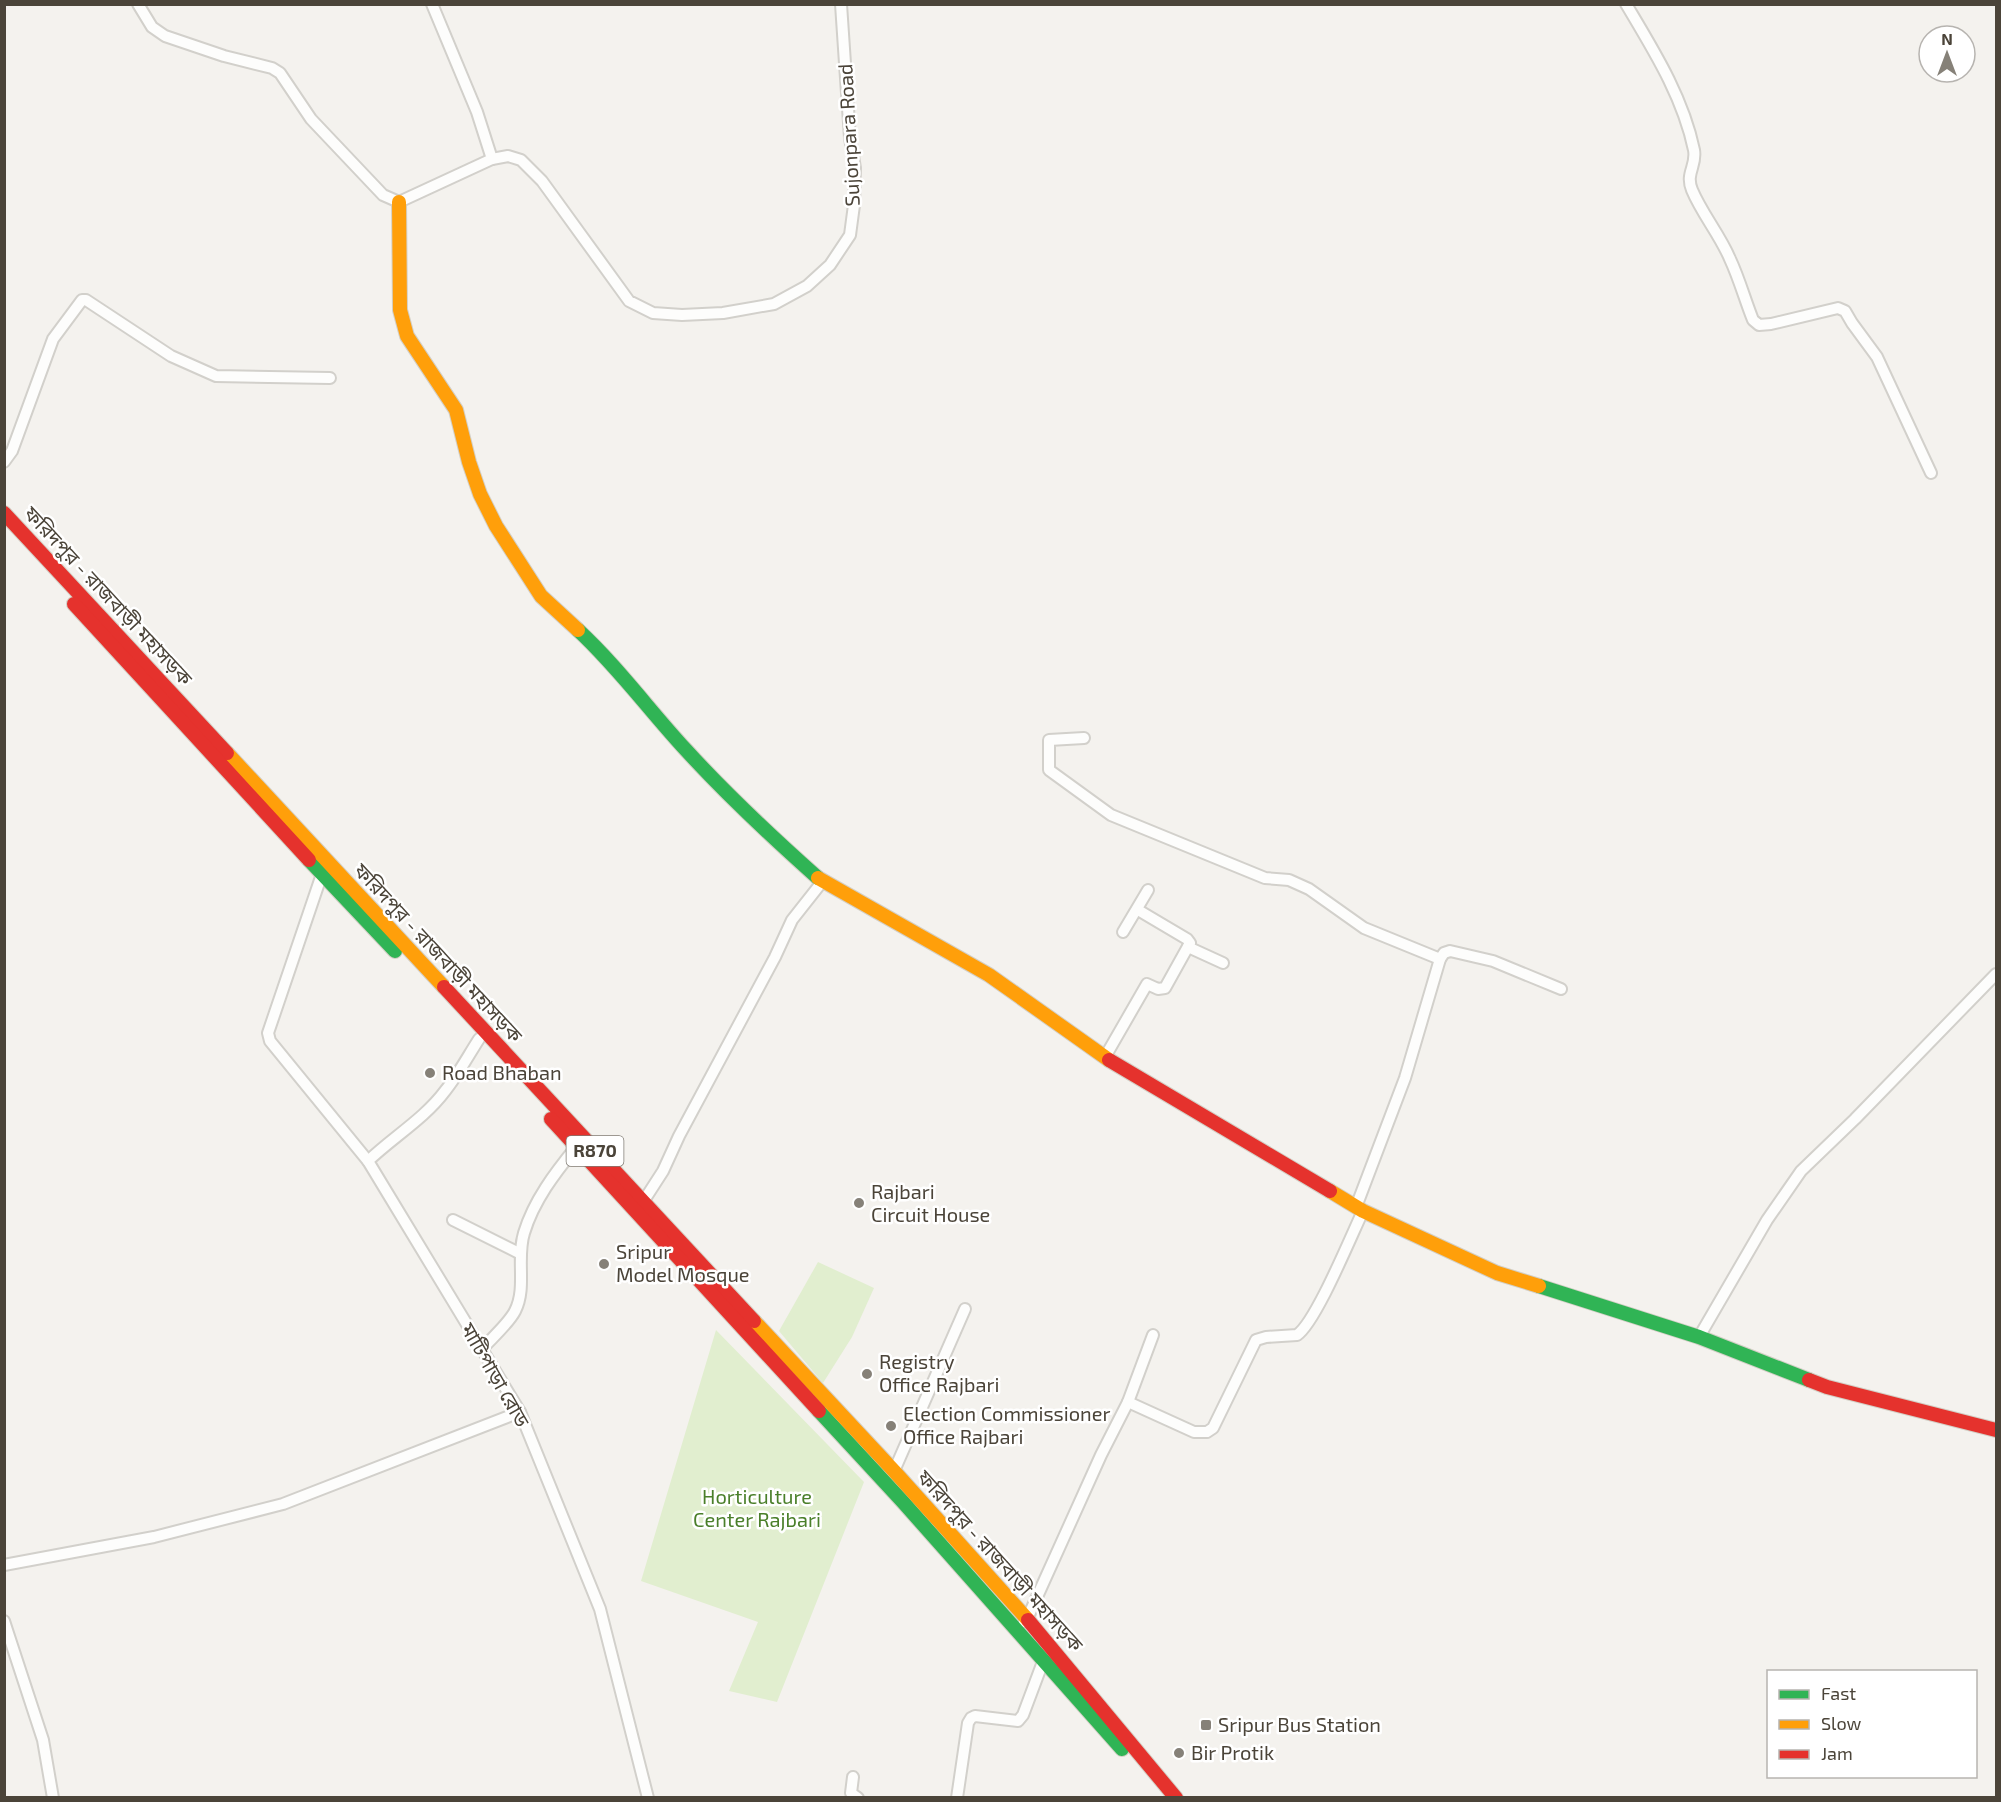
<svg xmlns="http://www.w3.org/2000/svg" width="2001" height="1802" font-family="'Exo 2','Noto Sans Bengali',sans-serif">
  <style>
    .green { fill: #e1eecf }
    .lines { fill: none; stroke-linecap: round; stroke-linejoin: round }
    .street-casing { stroke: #d2d0cb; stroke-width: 14 }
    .fast-casing { stroke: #d3cfc5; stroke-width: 16 }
    .slow-casing { stroke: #d3cfc5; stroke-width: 16 }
    .jam-casing { stroke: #d3cfc5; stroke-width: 16 }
    .street { stroke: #fdfdfc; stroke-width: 10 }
    .fast { stroke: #30b455; stroke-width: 14 }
    .slow { stroke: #ff9f0a; stroke-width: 14 }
    .jam { stroke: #e5322d; stroke-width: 14 }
    .poi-dot { fill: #868178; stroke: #fff; stroke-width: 2 }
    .labels { text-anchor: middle; stroke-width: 5; stroke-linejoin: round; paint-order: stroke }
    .shield { fill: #fff; stroke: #817c74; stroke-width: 1.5 }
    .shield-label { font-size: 18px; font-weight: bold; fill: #4b4439 }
    .street-label { font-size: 20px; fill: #4b4439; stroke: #fff }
    .poi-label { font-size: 20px; fill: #4b4439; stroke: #fff; text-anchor: start }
    .park-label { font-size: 20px; fill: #4a7f2a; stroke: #fff }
  </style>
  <rect width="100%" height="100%" fill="#f4f2ee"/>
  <g class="green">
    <path d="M818,1262L874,1288L852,1337L823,1383L779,1331Z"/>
    <path d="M716,1330L864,1482L777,1702L729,1691L758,1622L641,1581Z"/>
  </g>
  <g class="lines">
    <defs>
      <g id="street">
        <path d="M138,4L152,27L165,36L224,56L272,68L280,73L311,119L383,195L399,202L492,159L508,156L521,160L542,181L629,301L653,313L682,315L723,313L774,304L807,286L830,265L850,235L854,205L855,168L850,138L841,4"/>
        <path d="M432,4L477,112L492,159"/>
        <path d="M1626,4C1654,51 1683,97 1694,150C1697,166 1685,173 1692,190C1702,214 1720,235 1730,259C1739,278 1745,300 1753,320L1759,325L1771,324L1838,308L1845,311L1852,323L1877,357L1931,473"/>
        <path d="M4,462L12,451L53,339L82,300H86L171,356L216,376L330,378"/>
        <path d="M1084,738L1049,740V770L1111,815L1265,878L1289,880L1309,889L1364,928L1440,959"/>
        <path d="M322,874L268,1033L270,1041L368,1161"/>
        <path d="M1123,932L1148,890"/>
        <path d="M1188,947L1223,963"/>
        <path d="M479,1039C468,1056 458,1075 445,1091C424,1119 393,1137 368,1161L520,1412L600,1609L648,1798"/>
        <path d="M1105,1057L1147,984L1158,989L1165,988L1190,943L1187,939L1138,910"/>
        <path d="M643,1202L663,1171L679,1136L775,957L792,920L822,882"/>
        <path d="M1356,1207L1405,1078L1440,959L1444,953L1450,951L1493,961L1561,989"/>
        <path d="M453,1220L519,1253"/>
        <path d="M1699,1337L1767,1220L1801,1171L1855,1119L1996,974"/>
        <path d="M482,1349C492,1338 509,1323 515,1311C527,1288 516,1258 524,1233C534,1200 555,1173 576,1147"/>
        <path d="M1128,1402L1153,1335"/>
        <path d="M894,1471L965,1309"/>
        <path d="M4,1565L154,1537L283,1504L520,1412"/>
        <path d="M4,1621L43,1740L53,1798"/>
        <path d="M1024,1622L1027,1619L1101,1455L1128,1402L1194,1432H1207L1213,1428L1256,1340L1266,1337L1297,1335C1316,1322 1351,1236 1363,1211"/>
        <path d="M853,1777L851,1793L858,1798"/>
        <path d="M957,1798L968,1723L971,1718L975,1716L1018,1721L1023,1715L1044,1659"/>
      </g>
      <g id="fast">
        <path d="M578,630C618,667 649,710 686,750C727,795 772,837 818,878"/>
        <path d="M309,860L395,951"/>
        <path d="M1539,1286L1699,1337L1809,1380"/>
        <path d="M819,1411L903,1502L1122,1749"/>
      </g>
      <g id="slow">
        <path d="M399,202L400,310L407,336L456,410L469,462L480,494L496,526L541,596L578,630"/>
        <path d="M227,753L444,987"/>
        <path d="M818,878L989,975L1109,1060"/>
        <path d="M1330,1191L1363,1211L1497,1273L1539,1286"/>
        <path d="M754,1321L894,1471L1028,1620"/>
      </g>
      <g id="jam">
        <path d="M4,513L227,753"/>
        <path d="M74,604L309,860"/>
        <path d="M444,987L754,1321"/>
        <path d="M1109,1060L1330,1191"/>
        <path d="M551,1119L819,1411"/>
        <path d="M1809,1380L1827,1387L1996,1430"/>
        <path d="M1028,1620L1176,1798"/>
      </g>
    </defs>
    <use href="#street" class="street-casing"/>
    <use href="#fast" class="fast-casing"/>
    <use href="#slow" class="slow-casing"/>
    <use href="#jam" class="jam-casing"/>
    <use href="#street" class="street"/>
    <use href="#fast" class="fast"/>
    <use href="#slow" class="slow"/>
    <use href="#jam" class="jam"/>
  </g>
  <g class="poi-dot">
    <circle cx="430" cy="1073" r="6"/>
    <circle cx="859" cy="1203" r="6"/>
    <circle cx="604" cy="1264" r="6"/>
    <circle cx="867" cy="1374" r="6"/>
    <circle cx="891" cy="1426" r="6"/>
    <rect x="1200" y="1719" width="12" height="12" rx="3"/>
    <circle cx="1179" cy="1753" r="6"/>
  </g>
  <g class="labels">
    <rect class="shield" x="566.5" y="1136" width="57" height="30" rx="4.5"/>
    <g class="shield-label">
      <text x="595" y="1157">R870</text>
    </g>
    <g class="street-label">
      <text transform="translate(849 135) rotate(-93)" y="7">Sujonpara Road</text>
      <text transform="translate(108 596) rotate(47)" y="7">ফরিদপুর - রাজবাড়ী মহাসড়ক</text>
      <text transform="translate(438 953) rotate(47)" y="7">ফরিদপুর - রাজবাড়ী মহাসড়ক</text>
      <text transform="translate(495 1375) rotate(60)" y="7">মাটিপাড়া রোড</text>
      <text transform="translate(1000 1561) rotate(48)" y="7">ফরিদপুর - রাজবাড়ী মহাসড়ক</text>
    </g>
    <g class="poi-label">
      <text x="442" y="1080">Road Bhaban</text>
      <text x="871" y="1199">Rajbari<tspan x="871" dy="23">Circuit House</tspan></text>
      <text x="616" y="1259">Sripur<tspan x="616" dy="23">Model Mosque</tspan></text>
      <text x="879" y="1369">Registry<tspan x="879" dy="23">Office Rajbari</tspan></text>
      <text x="903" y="1421">Election Commissioner<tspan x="903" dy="23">Office Rajbari</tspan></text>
      <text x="1218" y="1732">Sripur Bus Station</text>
      <text x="1191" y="1760">Bir Protik</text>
    </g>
    <g class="park-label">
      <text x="757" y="1504">Horticulture<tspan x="757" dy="23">Center Rajbari</tspan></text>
    </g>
  </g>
  <rect width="2001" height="1802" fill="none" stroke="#4b4439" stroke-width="12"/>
  <rect x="1767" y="1670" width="210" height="108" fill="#ffffff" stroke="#b7b4b0" stroke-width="1.5"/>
  <rect x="1779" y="1690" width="30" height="9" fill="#30b455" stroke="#b7b4b0" stroke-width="1.5"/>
  <text x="1821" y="1700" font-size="18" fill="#4b4439">Fast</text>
  <rect x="1779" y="1720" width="30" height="9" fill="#ff9f0a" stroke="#b7b4b0" stroke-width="1.5"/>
  <text x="1821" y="1730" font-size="18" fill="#4b4439">Slow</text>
  <rect x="1779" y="1750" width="30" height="9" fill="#e5322d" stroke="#b7b4b0" stroke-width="1.5"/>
  <text x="1821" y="1760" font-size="18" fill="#4b4439">Jam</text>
  <g transform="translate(1947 54)"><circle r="28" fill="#ffffff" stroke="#b7b4b0" stroke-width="1.5"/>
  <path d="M0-4.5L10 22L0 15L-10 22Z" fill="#868178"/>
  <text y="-9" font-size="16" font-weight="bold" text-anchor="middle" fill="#4b4439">N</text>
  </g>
</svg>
